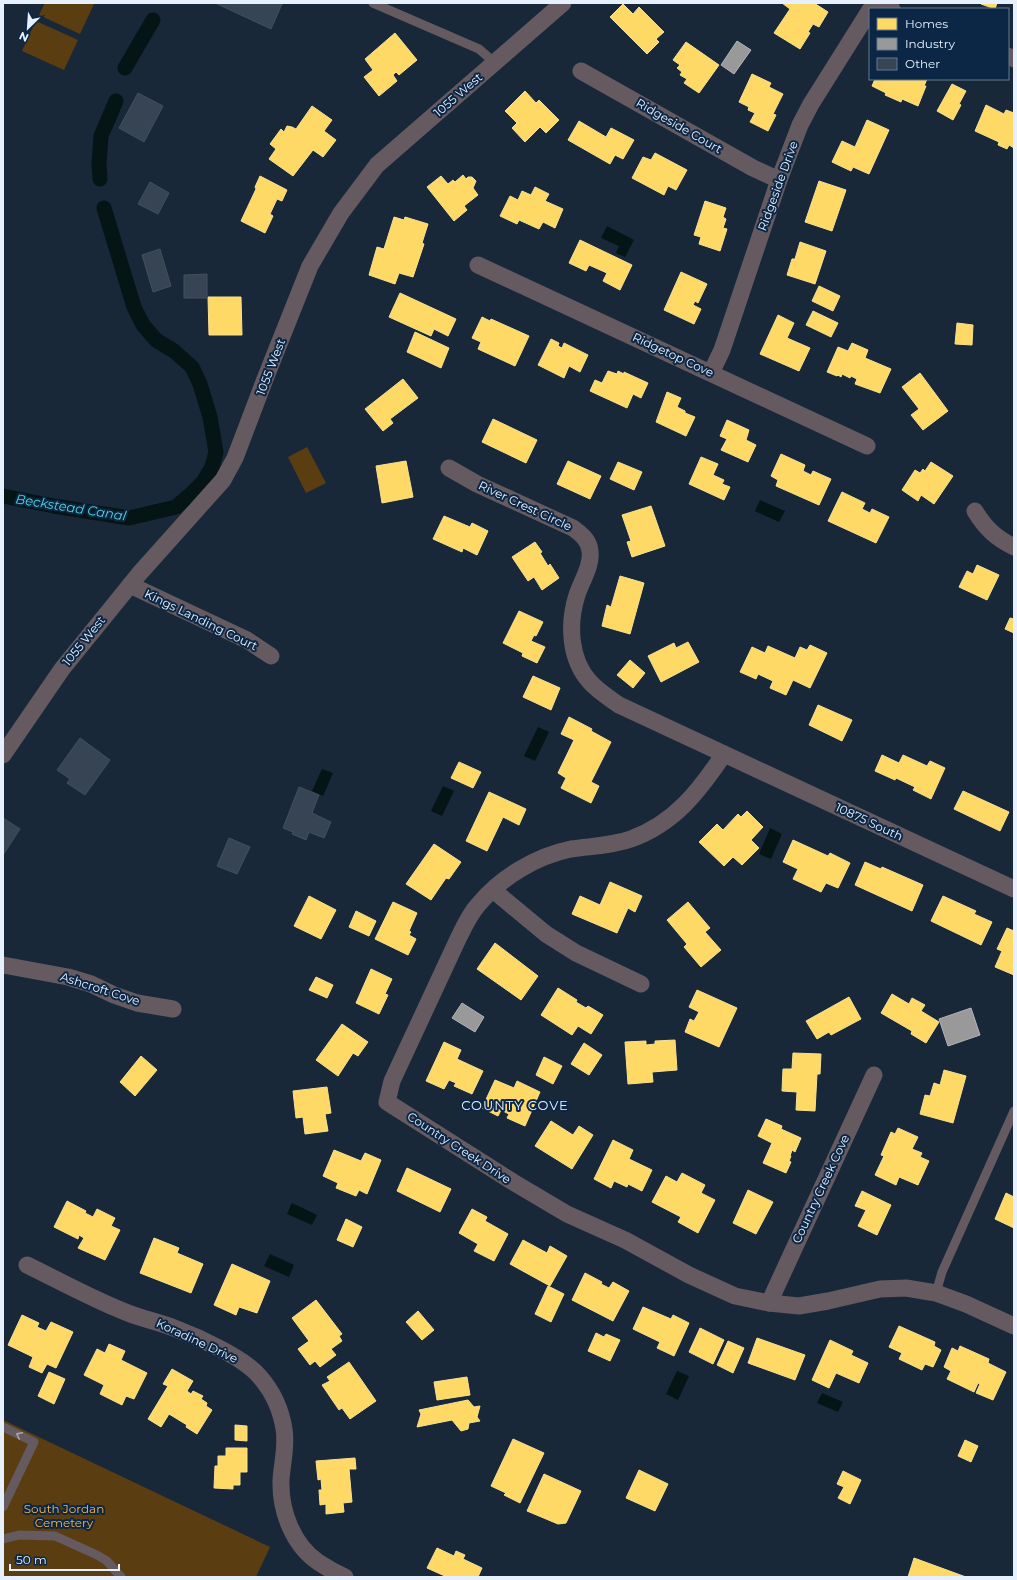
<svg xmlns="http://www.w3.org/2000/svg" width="1017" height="1580" font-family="Montserrat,sans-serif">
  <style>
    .green { fill: #5a3e11 }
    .water { fill: #051415 }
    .homes { fill: #ffd966; stroke: #f8e093 }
    .industry { fill: #999; stroke: #b0b3b7 }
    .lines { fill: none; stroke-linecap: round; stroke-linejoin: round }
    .canal { stroke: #051415; stroke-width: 15 }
    .building { fill: #374454; stroke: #424f5c }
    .lane { stroke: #645a60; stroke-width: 9 }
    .street { stroke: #645a60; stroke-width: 17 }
    .oneway { stroke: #a6a6ae }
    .labels { text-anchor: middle; stroke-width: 4; stroke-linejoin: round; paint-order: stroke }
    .street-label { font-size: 12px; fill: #e7f1fd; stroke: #0c2745 }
    .park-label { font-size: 12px; fill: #f8b24c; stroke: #0c2745 }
    .water-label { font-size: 13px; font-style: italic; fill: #55d6d4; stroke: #0c2745 }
    .neighbourhood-label { font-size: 13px; letter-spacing: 1px; fill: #e7f1fd; stroke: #0c2745 }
  </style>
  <rect width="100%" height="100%" fill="#192838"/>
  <g class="green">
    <path d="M45,3H92L94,4L80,34L39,15Z"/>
    <path d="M36,21L78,40L64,70L22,51Z"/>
    <path d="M307,447L326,483L306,493L288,457Z"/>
    <path d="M3,1420L270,1547L256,1577H3Z"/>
  </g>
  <g class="water">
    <path d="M607,226L634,240L625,257L616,253L619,246L601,238Z"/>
    <path d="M760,500L785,511L779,522L755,511Z"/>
    <path d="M538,727L549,732L535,761L524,756Z"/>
    <path d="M322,769L333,773L323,796L312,791Z"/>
    <path d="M443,786L454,791L442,816L431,811Z"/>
    <path d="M770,828L782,834L771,859L759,854Z"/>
    <path d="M292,1203L317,1215L312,1225L287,1214Z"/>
    <path d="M270,1254L294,1265L289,1277L264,1266Z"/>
    <path d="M677,1371L689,1376L678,1400L666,1394Z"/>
    <path d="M822,1393L843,1402L838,1412L817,1403Z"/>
  </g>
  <g class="homes">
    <path d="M782,3H814L828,12L819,27L813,24L808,32L810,33L800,49L774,33L790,9Z"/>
    <path d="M982,3H997L995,9L981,4Z"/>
    <path d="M623,4L633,14L639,7L664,32L656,39L659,42L647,54L610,17Z"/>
    <path d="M395,33L417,60L399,75L396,72L393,75L397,81L379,96L364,77L373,70L365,59Z"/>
    <path d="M686,42L719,65L699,93L684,83L687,79L680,75L682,72L677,68L680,65L673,60Z"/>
    <path d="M752,74L771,83L769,87L783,94L773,114L776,115L768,131L750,122L755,113L748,110L749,107L739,102Z"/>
    <path d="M875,79H927L924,86H926L918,106L902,99L901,102L885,95L886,93L872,86Z"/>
    <path d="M952,84L966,91L959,104L961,105L953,120L937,111Z"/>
    <path d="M525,91L536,103L539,100L559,120L546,133L540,127L525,142L512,128L517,123L505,111Z"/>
    <path d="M986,105L1004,114L1006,110L1014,113V148L1009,145L1007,149L998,145L999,142L975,131Z"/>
    <path d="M312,106L332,120L324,131L336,140L323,157L313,150L293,176L269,159L276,149L270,144L281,129L284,132L287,126L292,127L296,129Z"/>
    <path d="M867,120L889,130L869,174L853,167L851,171L832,162L842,141L855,147Z"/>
    <path d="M579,121L606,137L611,128L634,140L623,159L615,155L610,164L568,140Z"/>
    <path d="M655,153L687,170L676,190L668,186L664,195L632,178L643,157L651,160Z"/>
    <path d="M463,175L466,179L468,177H472L476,181L473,188L478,195L464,206L467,210L454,221L427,187L441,176L448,184L453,180L455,182Z"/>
    <path d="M260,176L287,190L282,201L277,199L270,214L273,216L265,233L241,221L256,189L255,187Z"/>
    <path d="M819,181L846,190L832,231L805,222Z"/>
    <path d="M535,187L549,194L545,201L563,209L555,228L543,222L539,229L519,220L517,224L500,216L510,196L518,200L522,191L531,195Z"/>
    <path d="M705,201L726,208L723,217L726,219L723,228L727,229L720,251L699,244L701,237L694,235Z"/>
    <path d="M394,217L404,220L405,217L428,224L422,243L424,244L413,277L399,273L395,284L369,275L377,247L384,249Z"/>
    <path d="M580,240L632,265L620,290L603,281L607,273L589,265L586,271L569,263Z"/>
    <path d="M800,242L826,251L815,284L787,275L792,259H795Z"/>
    <path d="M681,272L707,284L698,303L695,301L693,305L701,309L694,324L664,310Z"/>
    <path d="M819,286L840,296L833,311L812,301Z"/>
    <path d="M400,293L456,319L448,336L434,329L431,336L389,317Z"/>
    <path d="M208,297H241L242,335H209Z"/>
    <path d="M813,311L838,323L831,337L806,325Z"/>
    <path d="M778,315L794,323L787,338L810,348L799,371L760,354Z"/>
    <path d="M482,317L490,321L491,319L529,336L515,366L478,349L481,342L472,338Z"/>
    <path d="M957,323L973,325L972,345L955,344Z"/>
    <path d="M415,332L449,348L441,368L407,352Z"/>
    <path d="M551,339L559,343L558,346L562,348L564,343L588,355L580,372L569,366L564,378L538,365Z"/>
    <path d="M852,343L868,350L865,358L891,369L880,393L855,384L857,379L851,376L850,378L842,374L841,377L838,375L837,376L827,372L838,347L848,351Z"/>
    <path d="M608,371L617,374L618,371L624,374V372L648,383L641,398L633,394L627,408L590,391L595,380L602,383Z"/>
    <path d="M920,373L948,411L923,430L911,415L919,409L902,387Z"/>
    <path d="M403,379L418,398L390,419L393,423L383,431L365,409Z"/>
    <path d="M667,392L681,398L677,407L685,411V413L695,417L686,436L656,422Z"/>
    <path d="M493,419L537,440L526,463L482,442Z"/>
    <path d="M727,420L749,430L746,440L756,445L748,462L721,450L727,439L720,436Z"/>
    <path d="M781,454L805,465L803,471L811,475L813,471L831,479L819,505L776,486L778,480L771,476Z"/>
    <path d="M701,457L718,464L713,475L724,480L722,484L730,487L724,500L689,484Z"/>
    <path d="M406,461L413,497L382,503L376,466Z"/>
    <path d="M568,461L601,476L590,499L557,484Z"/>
    <path d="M618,462L642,472L634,490L610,479Z"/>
    <path d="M931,462L953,476L934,504L921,495L918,501L902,490L915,470L920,473L923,469L925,471Z"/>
    <path d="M842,492L865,503L862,509L870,513L872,509L889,517L876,543L828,521Z"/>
    <path d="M651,506L665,546L632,557L627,542L631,541L622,515Z"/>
    <path d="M444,516L470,527L472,523L488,531L477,555L463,548L462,552L433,539Z"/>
    <path d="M535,542L542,552L540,553L548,566L550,564L559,578L542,590L534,577L528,581L512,557Z"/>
    <path d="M977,565L999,575L987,600L959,587L967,571L973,574Z"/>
    <path d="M620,576L644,583L630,634L602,626L607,605L611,607Z"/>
    <path d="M519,611L543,622L536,636L534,635L531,641L545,647L537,663L522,656L523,653L503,643Z"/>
    <path d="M1010,618L1014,619V633L1005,629Z"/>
    <path d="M688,642L699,662L661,682L648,656L674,643L676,648Z"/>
    <path d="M810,645L827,653L810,688L793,680L786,695L770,688L773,681L758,674L756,679L740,672L752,647L765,653L768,646L795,658L800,647L807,650Z"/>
    <path d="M630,660L645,673L633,688L617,675Z"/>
    <path d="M533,676L560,688L551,710L523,697Z"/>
    <path d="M818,705L852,720L842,741L809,725Z"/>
    <path d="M569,717L592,729L591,731L611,742L591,782L599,786L591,803L561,788L566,778L558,773L574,740L561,734Z"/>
    <path d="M882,755L899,763L903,755L927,766L930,761L945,768L931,799L913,790L915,787L896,778L895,780L875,771Z"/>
    <path d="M459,762L481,772L473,788L451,778Z"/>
    <path d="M963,791L1009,812L1000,831L954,809Z"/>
    <path d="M489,792L526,809L519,825L503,817L487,851L466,841Z"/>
    <path d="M747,811L763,827L751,840L759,848L742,865L733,857L724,866L699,842L717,824L723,830L738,814L741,817Z"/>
    <path d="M793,840L828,856L830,853L850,863L838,888L826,883L821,892L793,879L798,869L783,862Z"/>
    <path d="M434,844L461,862L449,879L446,878L431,900L406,884Z"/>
    <path d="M865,862L881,869L882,867L923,885L912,911L855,885Z"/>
    <path d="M610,882L642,896L635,912L628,908L617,933L572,914L580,896L600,905Z"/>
    <path d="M309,896L336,910L321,939L294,926Z"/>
    <path d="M943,896L976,911L974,914L992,922L981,945L931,921Z"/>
    <path d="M393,902L417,913L409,931L411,932L409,935L416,939L408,955L375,939Z"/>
    <path d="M688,902L710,928L705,932L721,950L701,967L684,947L687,944L667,920Z"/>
    <path d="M356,911L376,921L369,936L349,927Z"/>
    <path d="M1007,928L1014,931V975L995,967L1002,951L997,949Z"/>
    <path d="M495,943L538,976L521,1000L477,969Z"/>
    <path d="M371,969L392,979L385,994L388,995L379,1014L356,1003Z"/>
    <path d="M316,977L333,985L327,998L309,990Z"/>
    <path d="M558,988L577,1000L576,1002L586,1008L588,1006L603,1015L591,1034L578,1026L572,1035L541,1015Z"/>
    <path d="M697,990L737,1008L719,1047L685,1032L690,1019L694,1021L699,1012L689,1007Z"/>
    <path d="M892,994L909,1004L912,998L925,1005L921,1011L939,1022L926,1043L911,1034L912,1031L881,1013Z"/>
    <path d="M849,997L861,1019L831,1035L829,1032L817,1039L806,1021Z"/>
    <path d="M342,1024L368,1042L358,1056L353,1053L338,1076L316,1060Z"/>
    <path d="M675,1040L677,1070L652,1072L653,1082L628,1084L625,1042L646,1041V1045L655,1044V1041Z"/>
    <path d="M444,1042L461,1050L457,1059L483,1071L472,1094L454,1086L456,1083L449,1080L444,1089L426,1081Z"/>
    <path d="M584,1043L602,1055L589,1075L571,1064Z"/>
    <path d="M793,1053L821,1054L820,1074H817L815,1111L796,1110L797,1092L782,1091L783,1069H792Z"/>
    <path d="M141,1056L157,1070L135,1096L120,1082Z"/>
    <path d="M544,1057L562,1066L553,1084L536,1075Z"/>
    <path d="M944,1070L966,1076L953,1123L920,1114L925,1095L930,1096L934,1083L940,1085Z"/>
    <path d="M495,1080L514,1088L517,1081L540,1092L525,1126L507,1118L509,1114L501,1110L498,1116L482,1108Z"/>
    <path d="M327,1087L331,1113L325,1114L328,1131L305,1134L303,1117L296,1118L293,1091Z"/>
    <path d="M766,1119L782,1126L781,1129L801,1138L795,1152L792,1150L790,1156H791L789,1161L791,1162L786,1173L763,1163L772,1143L758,1136Z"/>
    <path d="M551,1121L573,1135L579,1126L593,1135L572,1169L535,1146Z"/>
    <path d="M898,1128L918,1137L912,1149L922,1153L920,1157L929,1161L918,1185L899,1177L896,1185L875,1175L884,1156L881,1155L891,1132L895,1134Z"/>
    <path d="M613,1140L633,1150L629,1159L652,1170L642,1191L628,1184L627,1187L614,1181L611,1188L594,1179Z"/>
    <path d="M334,1150L361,1161L365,1153L381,1160L367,1194L359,1190L356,1196L336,1188L338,1183L323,1176Z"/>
    <path d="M407,1168L451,1189L440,1212L397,1191Z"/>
    <path d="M682,1173L705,1185L701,1193L715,1200L698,1233L678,1222L681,1217L652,1202L666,1176L677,1182Z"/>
    <path d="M748,1190L773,1202L756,1234L733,1223Z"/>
    <path d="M862,1191L891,1205L877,1235L858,1226L866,1210L855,1206Z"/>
    <path d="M1006,1193L1014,1197V1228L995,1219Z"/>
    <path d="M67,1201L86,1211L85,1213L93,1217L97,1209L115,1218L111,1226L120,1230L105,1260L78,1248L84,1238L79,1235L78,1239L54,1227Z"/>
    <path d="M472,1209L487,1217L485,1221L508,1234L494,1261L474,1251L478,1244L459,1233Z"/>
    <path d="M346,1219L362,1227L353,1247L337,1240Z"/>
    <path d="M154,1238L179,1248L177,1253L203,1264L191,1293L140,1273Z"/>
    <path d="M523,1240L547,1253L550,1246L567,1256L550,1286L510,1264Z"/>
    <path d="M232,1264L270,1281L257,1313L239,1307L236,1315L214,1305Z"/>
    <path d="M585,1273L602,1282L601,1284L609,1288L613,1282L629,1291L613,1321L572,1300Z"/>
    <path d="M548,1286L564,1294L551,1322L535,1314Z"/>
    <path d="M316,1300L342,1334L339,1336L342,1341L331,1349L336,1355L320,1367L315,1361L310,1365L298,1349L309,1341L292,1318Z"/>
    <path d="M643,1307L671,1319L673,1315L689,1323L674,1356L657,1348L660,1342L633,1329Z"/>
    <path d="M418,1311L434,1330L422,1340L406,1322Z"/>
    <path d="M22,1315L39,1323L37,1327L46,1331L51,1322L73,1332L56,1368L47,1364L42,1373L29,1367L33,1357L8,1345Z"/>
    <path d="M899,1326L935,1342L934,1346L941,1350L933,1367L925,1364L922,1370L899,1359L902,1353L889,1347Z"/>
    <path d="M700,1328L724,1340L713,1364L689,1352Z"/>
    <path d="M596,1333L604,1337L606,1334L620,1340L610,1361L588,1351Z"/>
    <path d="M757,1338L805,1355L795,1380L748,1363Z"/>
    <path d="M830,1340L853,1351L851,1355L868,1363L859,1383L836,1373L829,1388L812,1380Z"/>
    <path d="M728,1341L744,1348L733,1373L717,1365Z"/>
    <path d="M109,1344L125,1351L121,1360L147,1373L134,1399L126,1396L122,1405L100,1394L104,1385L84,1375L97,1349L105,1353Z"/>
    <path d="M960,1346L989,1359L988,1363L1006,1372L993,1400L976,1393L980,1384L978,1383L974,1392L947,1379L951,1371L944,1367L952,1348L958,1351Z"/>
    <path d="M349,1362L376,1401L350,1419L342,1408L339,1410L322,1385L330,1381L327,1377Z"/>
    <path d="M172,1369L193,1381L187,1391L191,1394L193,1391L203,1396L201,1399L207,1403L206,1406L212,1410L197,1434L186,1427L187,1425L169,1414L161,1427L148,1419L168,1386L163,1384Z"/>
    <path d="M49,1372L65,1379L54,1404L38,1396Z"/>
    <path d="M467,1377L470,1395L437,1400L434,1382Z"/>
    <path d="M468,1400L474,1407L480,1406L477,1417L480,1421L469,1423L468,1429L461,1431L452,1420L417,1427L421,1414L419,1410Z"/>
    <path d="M235,1425L247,1426V1441L235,1440Z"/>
    <path d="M513,1439L544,1453L520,1503L504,1495L506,1493L491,1486Z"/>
    <path d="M965,1440L978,1446L971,1462L958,1456Z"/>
    <path d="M226,1448H247V1472H240V1485H233V1489L214,1488L215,1466H218V1456H226Z"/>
    <path d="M355,1458L356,1469H349L352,1502L343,1503L344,1512L326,1514V1504L320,1505L319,1490H322L321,1479L318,1480L316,1461Z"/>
    <path d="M639,1470L668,1484L655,1511L626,1498Z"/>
    <path d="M843,1471L861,1480L850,1504L838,1498L844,1487L837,1484Z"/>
    <path d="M544,1474L581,1491L566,1523L558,1524L527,1511Z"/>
    <path d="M437,1548L454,1556L456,1551L465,1555L463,1559L482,1568L478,1577H447L427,1568Z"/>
    <path d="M914,1558L966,1577H908Z"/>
  </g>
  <g class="industry">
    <path d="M737,41L751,50L734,74L721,65Z"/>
    <path d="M462,1003L484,1017L475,1032L452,1018Z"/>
    <path d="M971,1008L980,1035L948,1046L939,1019Z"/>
  </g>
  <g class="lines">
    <g class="canal">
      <path d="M125,68L153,20"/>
      <path d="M100,179L99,164L101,136L116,101"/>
      <path d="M3,496L54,506L129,518L176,507L191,494L203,482L212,467L216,452L210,417L200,384L192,367L174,351L156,340L143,325L134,307L104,208"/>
    </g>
  </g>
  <g class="building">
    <path d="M215,3H279L282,4L271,29Z"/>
    <path d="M138,93L163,106L144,142L119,128Z"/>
    <path d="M150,182L169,193L158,214L138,204Z"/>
    <path d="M160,249L171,286L153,292L142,255Z"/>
    <path d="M207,274V298H184V275Z"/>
    <path d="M80,738L110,760L85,795L67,783L70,779L57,770Z"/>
    <path d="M299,787L319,795L312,813L331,822L324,838L309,832L306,840L292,834L293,832L283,828Z"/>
    <path d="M3,818L20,829L3,855Z"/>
    <path d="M229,838L250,847L237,874L217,866Z"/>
  </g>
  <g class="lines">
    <g class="lane">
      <path d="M373,3L479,49L495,63"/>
      <path d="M936,1293L942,1272L1014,1111"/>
      <path d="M3,1427L34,1442L3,1507"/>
      <path d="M3,1539L19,1535L55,1536L97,1555L107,1561L121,1577"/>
    </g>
    <g class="street">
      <path d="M882,3L892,9"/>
      <path d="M1008,56L1014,59"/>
      <path d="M581,71L753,168L779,180"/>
      <path d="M478,265L867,446"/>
      <path d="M711,373L722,350L779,180L800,125L811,104L870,10"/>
      <path d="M449,468L477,484L573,528C581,534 589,540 590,551C592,566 581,582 577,595C568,623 569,659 590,682C598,691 609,698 619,705L1014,889"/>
      <path d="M975,511C985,528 996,538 1014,547"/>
      <path d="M130,585L247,640L271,656"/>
      <path d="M724,754C699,791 675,823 631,839C611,846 591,846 571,849C536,856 500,878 478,905C469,915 464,927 458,939L392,1081L387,1102L513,1182L567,1214L625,1240L689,1275L735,1296L769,1303L799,1306L828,1301L880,1289L906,1288L936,1293L966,1304L1014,1326"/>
      <path d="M3,755L62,669L139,574L223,480L235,458L265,379L310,266L341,213L377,165L563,3"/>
      <path d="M493,890L546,934L576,953L641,984"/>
      <path d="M3,965L68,977L91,984L114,995L137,1003L173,1009"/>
      <path d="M27,1265C60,1281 94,1300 128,1313C143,1319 159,1322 174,1328C198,1337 245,1358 260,1377C273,1392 281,1410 284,1429C287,1446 282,1463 281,1480C280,1511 293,1545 318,1562C327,1568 336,1573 345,1577"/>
      <path d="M769,1303L874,1075"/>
    </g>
  </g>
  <defs><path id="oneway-chevron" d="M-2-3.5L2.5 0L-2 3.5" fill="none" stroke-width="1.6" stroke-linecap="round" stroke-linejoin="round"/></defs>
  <use class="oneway" href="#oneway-chevron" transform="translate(19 1435) rotate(-154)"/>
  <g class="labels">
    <g class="street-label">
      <text transform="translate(458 95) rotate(-41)" y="4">1055 West</text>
      <text transform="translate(679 126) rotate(30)" y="4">Ridgeside Court</text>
      <text transform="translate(778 186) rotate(-70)" y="4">Ridgeside Drive</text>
      <text transform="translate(673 355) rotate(25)" y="4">Ridgetop Cove</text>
      <text transform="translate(271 367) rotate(-69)" y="4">1055 West</text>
      <text transform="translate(525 506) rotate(25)" y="4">River Crest Circle</text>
      <text transform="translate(201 620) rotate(26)" y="4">Kings Landing Court</text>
      <text transform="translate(84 641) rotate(-51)" y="4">1055 West</text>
      <text transform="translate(869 822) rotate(25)" y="4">10875 South</text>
      <text transform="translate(100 989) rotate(18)" y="4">Ashcroft Cove</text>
      <text transform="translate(459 1148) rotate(33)" y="4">Country Creek Drive</text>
      <text transform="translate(821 1189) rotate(-65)" y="4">Country Creek Cove</text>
      <text transform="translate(197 1341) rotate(25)" y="4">Koradine Drive</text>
    </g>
    <g class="park-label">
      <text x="64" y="1513">South Jordan<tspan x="64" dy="14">Cemetery</tspan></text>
    </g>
    <g class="water-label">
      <text transform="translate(71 507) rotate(9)" y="5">Beckstead Canal</text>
    </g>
    <g class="neighbourhood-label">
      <text x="515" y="1110">COUNTY COVE</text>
    </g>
  </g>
  <rect width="1017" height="1580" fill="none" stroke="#e7f1fd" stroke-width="8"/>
  <rect x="869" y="8" width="140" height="72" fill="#0c2745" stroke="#64788f"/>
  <rect x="877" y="18" width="20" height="12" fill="#ffd966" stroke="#64788f"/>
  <text x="905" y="28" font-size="12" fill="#e7f1fd">Homes</text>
  <rect x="877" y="38" width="20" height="12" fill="#999999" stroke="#64788f"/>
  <text x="905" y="48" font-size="12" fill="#e7f1fd">Industry</text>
  <rect x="877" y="58" width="20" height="12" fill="#374454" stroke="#64788f"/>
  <text x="905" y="68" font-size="12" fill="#e7f1fd">Other</text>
  <g transform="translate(28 28) rotate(205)" stroke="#0c2745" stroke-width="3" paint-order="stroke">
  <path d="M0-3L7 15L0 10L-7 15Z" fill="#e7f1fd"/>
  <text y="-6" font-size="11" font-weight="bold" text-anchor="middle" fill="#e7f1fd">N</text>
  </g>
  <path d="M10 1564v6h109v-6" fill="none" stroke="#e7f1fd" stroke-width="2"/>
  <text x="16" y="1564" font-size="12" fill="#e7f1fd" stroke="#0c2745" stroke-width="3" paint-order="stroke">50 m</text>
</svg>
